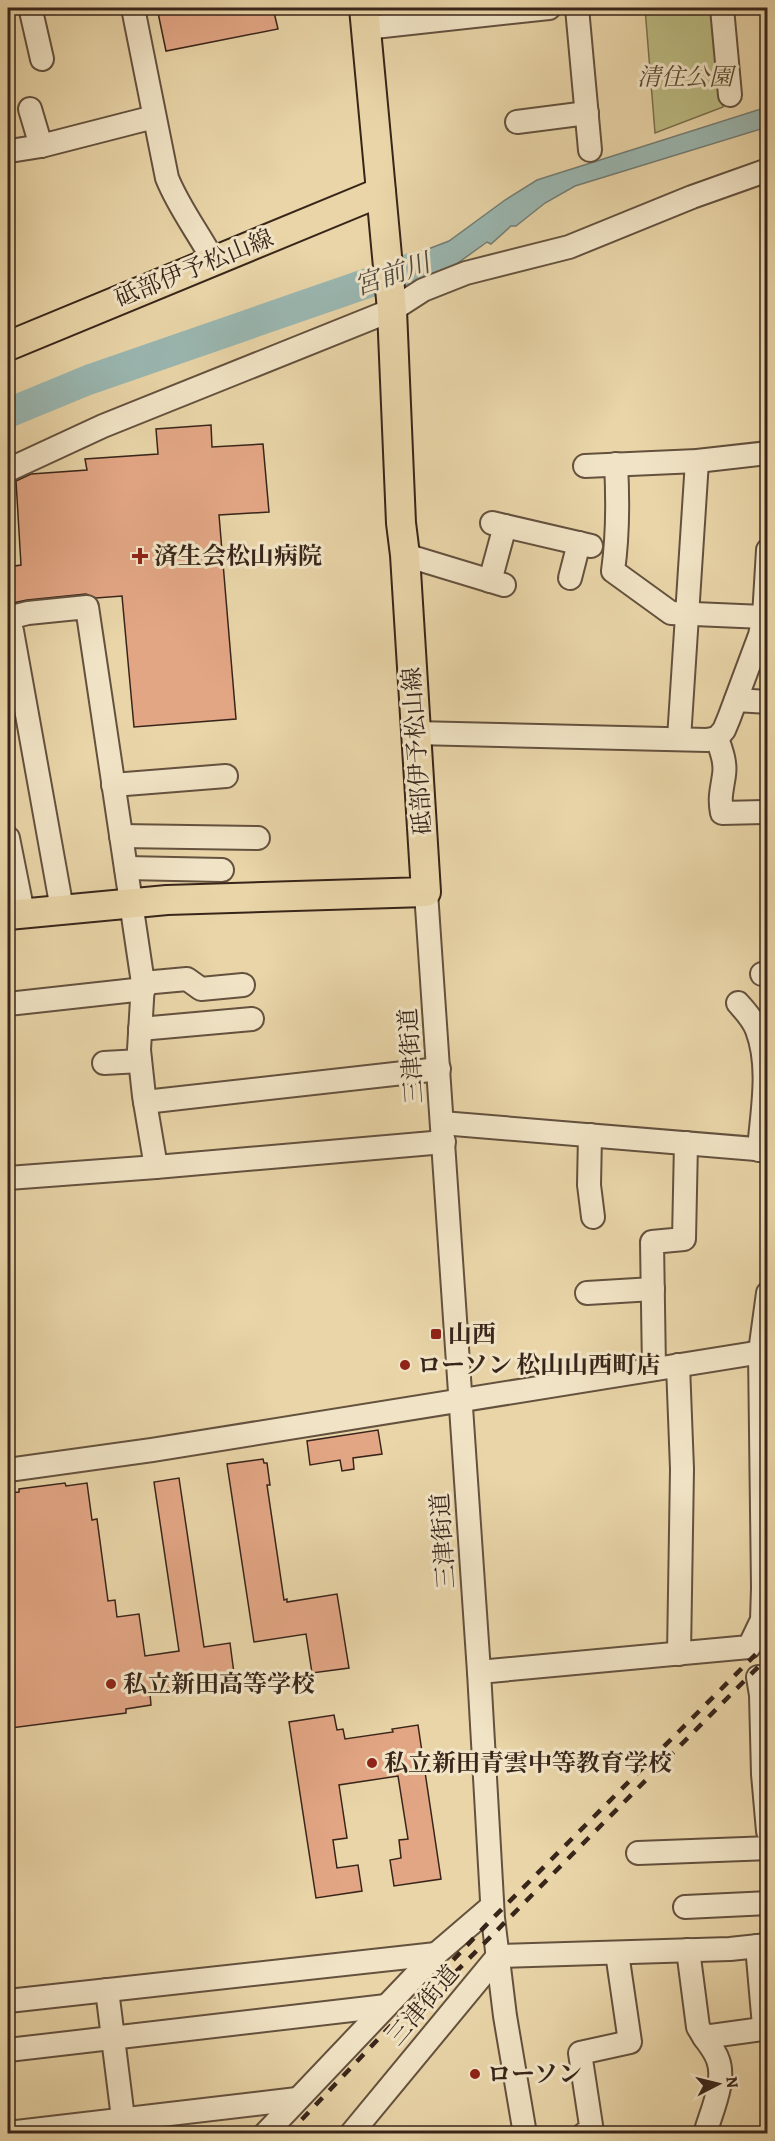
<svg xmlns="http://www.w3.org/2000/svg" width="775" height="2141" font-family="Alegreya,'Noto Serif JP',serif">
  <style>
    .green { fill: #bcbc83; stroke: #7a704e; stroke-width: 1.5 }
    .water { fill: #9ab7b1; stroke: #737d75; stroke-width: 1.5 }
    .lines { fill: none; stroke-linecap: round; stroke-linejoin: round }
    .river { stroke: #9ab7b1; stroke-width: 30 }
    .building { fill: #e3a685; stroke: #38251a; stroke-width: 1.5 }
    .minor-casing { stroke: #64513e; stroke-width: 26 }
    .major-casing { stroke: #38251a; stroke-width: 32 }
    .minor { stroke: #f1e4c6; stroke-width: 22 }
    .major { stroke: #e9d5a8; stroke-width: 28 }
    .rail { stroke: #38251a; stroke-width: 4.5; stroke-dasharray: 10 10; stroke-linecap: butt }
    .poi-dot { fill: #8f2418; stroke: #f1e4c6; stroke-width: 2 }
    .labels { text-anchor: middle; stroke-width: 6; stroke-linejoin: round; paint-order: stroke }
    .park-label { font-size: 24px; font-style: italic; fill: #594b34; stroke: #f1e4c6 }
    .street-label { font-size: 24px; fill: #38251a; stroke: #f1e4c6 }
    .poi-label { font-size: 24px; font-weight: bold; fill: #38251a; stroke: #f1e4c6; text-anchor: start }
    .water-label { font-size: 26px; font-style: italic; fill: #504a40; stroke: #f1e4c6 }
  </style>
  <rect width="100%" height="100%" fill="#e9d5a8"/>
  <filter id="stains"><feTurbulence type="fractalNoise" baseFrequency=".00333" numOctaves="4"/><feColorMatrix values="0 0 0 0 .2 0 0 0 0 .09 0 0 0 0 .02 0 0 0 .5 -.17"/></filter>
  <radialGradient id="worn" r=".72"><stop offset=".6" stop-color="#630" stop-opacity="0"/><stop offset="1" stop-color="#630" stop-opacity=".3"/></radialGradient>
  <path class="green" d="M645,8H711L723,107L655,133Z"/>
  <path class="water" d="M767,107V127L575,186L545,203L516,226H511L491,244L487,242L455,265L401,286L397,261L449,241L505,200L537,180Z"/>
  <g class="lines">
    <path class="river" d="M8,413L88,380L414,267"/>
  </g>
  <g class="building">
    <path d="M157,8H273L278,29L166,51Z"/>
    <path d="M211,425L212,447L263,444L269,512L219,515L236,719L134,727L122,596L96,598L86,594L27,600L8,604V567L21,565L16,481L31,474L87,470L85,459L158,454L156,429Z"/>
    <path d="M378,1430L382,1454L353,1458L354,1469L342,1471L340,1460L310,1465L307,1441Z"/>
    <path d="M263,1459L264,1463H267L270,1485H267L284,1600L287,1599V1602L337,1594L349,1668L312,1673L306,1634L254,1642L227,1464Z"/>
    <path d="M179,1478L204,1647L230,1643L235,1681L150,1694L151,1705L126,1709V1713L11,1728L8,1703V1493L19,1492V1489L65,1483L66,1486L87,1483L92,1520L97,1519L108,1601L115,1600L117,1617L139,1614L145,1656L179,1651L154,1482Z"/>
    <path d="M334,1715L337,1730L343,1729L345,1739L393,1732L392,1729L418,1725L441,1879L394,1886L390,1860L401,1858L399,1840L408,1839L398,1776L339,1785L347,1838L333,1840L337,1868L358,1865L362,1891L316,1898L289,1722Z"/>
  </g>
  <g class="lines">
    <defs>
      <g id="minor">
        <path d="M133,8L167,178C179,208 198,232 213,260"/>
        <path d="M577,8L590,150"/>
        <path d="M722,8L730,95"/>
        <path d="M31,11L42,59"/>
        <path d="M365,28L549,8"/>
        <path d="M30,109L41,146"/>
        <path d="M517,122L587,113"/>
        <path d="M16,150L41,146L154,117"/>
        <path d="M616,464C618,500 618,535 613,571L671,613L764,617"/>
        <path d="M585,466L697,461L768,453"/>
        <path d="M8,470L103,426L392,310L423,290L466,273L569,247L692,197L768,170"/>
        <path d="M492,523L591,546"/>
        <path d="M405,555L504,585"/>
        <path d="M570,578L579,543"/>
        <path d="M490,581L505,526"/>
        <path d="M8,618L28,613L87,607L143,983L139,1050L144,1096L156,1167"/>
        <path d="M12,631L62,909"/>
        <path d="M736,700L768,702"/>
        <path d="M415,733L707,740L717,738L724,730L729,718L760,635L764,617L768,550"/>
        <path d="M717,738C721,750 726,762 724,775C722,790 719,797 722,813L768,812"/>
        <path d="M679,739L697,461"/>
        <path d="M113,785L226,776"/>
        <path d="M121,836L258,838"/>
        <path d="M8,838L23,913"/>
        <path d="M126,868L222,870"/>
        <path d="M426,892L479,1672L493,1918L505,2016L525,2134"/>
        <path d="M762,974L768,975"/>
        <path d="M143,983L187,979L201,989L243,985"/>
        <path d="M738,1003C745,1011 753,1019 757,1030C771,1067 762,1111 759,1150"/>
        <path d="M8,1004L144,989"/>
        <path d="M140,1029L252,1019"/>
        <path d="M104,1063L140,1061"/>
        <path d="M145,1102L439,1069"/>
        <path d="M442,1123L768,1150"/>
        <path d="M590,1135L589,1185L593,1217"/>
        <path d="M8,1178L156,1167L444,1142"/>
        <path d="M587,1293L653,1289"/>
        <path d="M678,1365L682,1469L679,1654"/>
        <path d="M654,1369L652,1242L684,1239L686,1143"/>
        <path d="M8,1470L152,1450L768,1351"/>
        <path d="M763,1588L760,1352L768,1293"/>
        <path d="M479,1672L749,1647L762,1620L763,1588H768"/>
        <path d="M758,1677L761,1695L763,1774L768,1831"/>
        <path d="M638,1853L768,1848"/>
        <path d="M685,1907L768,1903"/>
        <path d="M688,1950L698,2027L704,2037L762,2029L764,2026L757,1946"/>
        <path d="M498,1956L730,1949L768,1945"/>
        <path d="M107,1990L125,2134"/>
        <path d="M8,2001L436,1954"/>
        <path d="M704,2037C709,2044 715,2051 718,2060C726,2082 711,2112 705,2134"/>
        <path d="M8,2050L386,2006"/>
        <path d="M8,2133L297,2099"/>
        <path d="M265,2134L436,1954L492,1906"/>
        <path d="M351,2134L498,1956"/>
        <path d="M584,2134L592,2132L580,2053L630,2042L617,1953"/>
      </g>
      <g id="major">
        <path d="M8,346L381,192"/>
        <path d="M8,915L167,900L426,892L405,555L401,523L392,310L364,8"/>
      </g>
    </defs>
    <use href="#minor" class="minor-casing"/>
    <use href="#major" class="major-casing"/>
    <use href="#minor" class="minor"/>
    <use href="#major" class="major"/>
    <g class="rail">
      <path d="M413,2015L768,1657"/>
      <path d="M288,2134L493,1918L768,1642"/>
    </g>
  </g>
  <g class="poi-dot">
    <path d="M137 547h6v6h6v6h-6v6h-6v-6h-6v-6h6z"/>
    <rect x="430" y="1328" width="12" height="12" rx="3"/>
    <circle cx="405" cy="1365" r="6"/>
    <circle cx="111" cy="1684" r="6"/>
    <circle cx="372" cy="1763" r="6"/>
    <circle cx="475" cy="2074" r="6"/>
  </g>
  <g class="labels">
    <g class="park-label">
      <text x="685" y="85">清住公園</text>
    </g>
    <g class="street-label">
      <text transform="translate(194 268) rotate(-22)" y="8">砥部伊予松山線</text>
      <text transform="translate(417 751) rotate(-94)" y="8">砥部伊予松山線</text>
      <text transform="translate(411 1056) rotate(-94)" y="8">三津街道</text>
      <text transform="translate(443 1541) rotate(-94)" y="8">三津街道</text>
      <text transform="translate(423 2005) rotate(-50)" y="8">三津街道</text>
    </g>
    <g class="poi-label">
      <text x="154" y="564">済生会松山病院</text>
      <text x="448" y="1342">山西</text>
      <text x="417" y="1373">ローソン 松山山西町店</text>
      <text x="123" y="1692">私立新田高等学校</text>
      <text x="384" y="1771">私立新田青雲中等教育学校</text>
      <text x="487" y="2082">ローソン</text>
    </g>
    <g class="water-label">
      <text transform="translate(392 274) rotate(-19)" y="9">宮前川</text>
    </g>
  </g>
  <rect width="775" height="2141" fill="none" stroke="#e9d5a8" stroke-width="30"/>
  <rect x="9" y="9" width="757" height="2123" fill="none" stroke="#38251a" stroke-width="3"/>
  <rect x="15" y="15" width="745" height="2111" fill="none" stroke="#38251a" stroke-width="1.5"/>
  <g transform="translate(718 2084) rotate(83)" stroke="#f1e4c6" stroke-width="4.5" paint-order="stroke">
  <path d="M0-4.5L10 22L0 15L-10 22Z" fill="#38251a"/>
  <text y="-9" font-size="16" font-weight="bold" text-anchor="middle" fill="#38251a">N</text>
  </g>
  <rect width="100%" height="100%" filter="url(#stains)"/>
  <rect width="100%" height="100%" fill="url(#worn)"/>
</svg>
